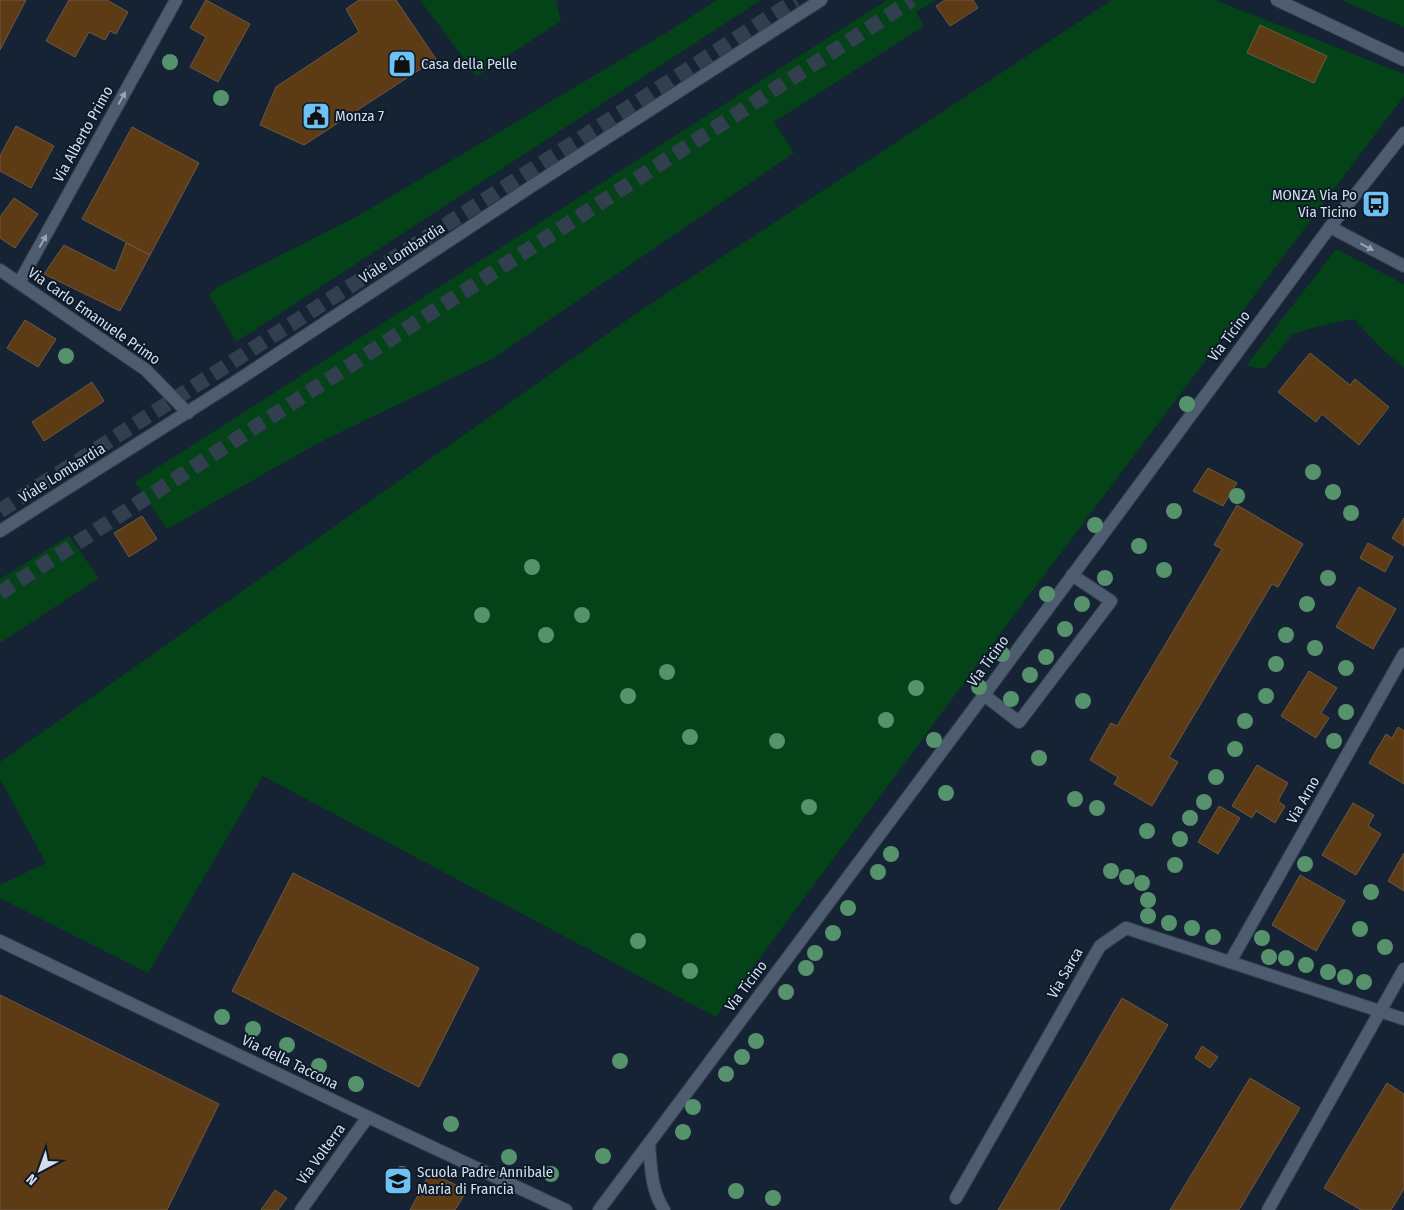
<svg xmlns="http://www.w3.org/2000/svg" width="1404" height="1210" font-family="'Fira Sans Condensed',sans-serif">
  <style>
    .green { fill: #044317 }
    .building { fill: #5d3b14; stroke: #6b5947 }
    .lines { fill: none; stroke-linecap: round; stroke-linejoin: round }
    .highway-tunnel { stroke: #323f4f; stroke-width: 15; stroke-dasharray: 15 8; stroke-linecap: butt }
    .lane-casing { stroke: #353e4c; stroke-width: 14 }
    .street-casing { stroke: #353e4c; stroke-width: 14 }
    .secondary-casing { stroke: #353e4c; stroke-width: 14 }
    .lane { stroke: #4d5c6f; stroke-width: 12 }
    .street { stroke: #4d5c6f; stroke-width: 12 }
    .secondary { stroke: #4d5c6f; stroke-width: 12 }
    .tree { fill: #56936d }
    .oneway { fill: #98a4b2 }
    .labels { text-anchor: middle; stroke-width: 4; stroke-linejoin: round; paint-order: stroke }
    .poi-label { font-size: 15px; fill: #d5dee9; stroke: #0c1a29; text-anchor: start }
    .street-label { font-size: 15px; fill: #d5dee9; stroke: #0c1a29 }
  </style>
  <rect width="100%" height="100%" fill="#152334"/>
  <g class="green">
    <path d="M420,0H556L561,21L477,76Z"/>
    <path d="M717,0H761L236,342L209,294L223,284L358,216L666,33Z"/>
    <path d="M887,0H936L916,12L924,26L774,122L794,153L492,359L320,442L167,529L135,482Z"/>
    <path d="M1112,0H1215L1404,74V96L989,649L716,1017L263,776L148,973L0,898V885L46,863L0,779V762L637,313Z"/>
    <path d="M1341,0H1404V27Z"/>
    <path d="M1336,249L1404,284V368L1381,348L1354,319L1323,325L1292,334L1265,369L1246,366Z"/>
    <path d="M69,536L99,578L0,643V579Z"/>
  </g>
  <g class="building">
    <path d="M0,0H26L0,50Z"/>
    <path d="M69,0H107L128,12L116,34L110,31L105,40L89,32L75,57L46,41Z"/>
    <path d="M206,0L250,24L218,82L190,67L206,37L190,28Z"/>
    <path d="M359,0H396L436,59L304,145L260,125L276,87L359,32L346,9Z"/>
    <path d="M945,0H973L978,8L950,26L936,6Z"/>
    <path d="M1260,25L1327,56L1314,83L1247,53Z"/>
    <path d="M16,126L54,146L31,188L0,171V156Z"/>
    <path d="M132,127L199,163L150,255L82,219Z"/>
    <path d="M14,198L38,214L15,248L0,238V217Z"/>
    <path d="M126,243L150,255L120,311L44,274L64,245L115,271Z"/>
    <path d="M25,320L56,339L38,367L7,348Z"/>
    <path d="M1310,353L1350,385L1355,379L1389,407L1359,445L1322,414L1316,422L1278,392Z"/>
    <path d="M92,382L104,401L44,441L32,422Z"/>
    <path d="M1208,468L1237,483L1223,506L1193,491Z"/>
    <path d="M1237,505L1303,544L1278,587L1272,584L1169,757L1178,762L1152,806L1114,784L1118,777L1090,760L1111,723L1117,726L1222,549L1214,545Z"/>
    <path d="M142,516L157,539L129,557L114,533Z"/>
    <path d="M1404,518V546L1392,538Z"/>
    <path d="M1368,543L1393,557L1385,572L1360,558Z"/>
    <path d="M1359,587L1396,609L1373,649L1336,627Z"/>
    <path d="M1309,671L1337,688L1321,713L1329,718L1316,738L1281,716Z"/>
    <path d="M1398,727L1404,731V784L1369,763L1386,734L1392,738Z"/>
    <path d="M1257,765L1288,783L1278,801L1285,806L1275,823L1256,811L1252,818L1232,806Z"/>
    <path d="M1353,803L1374,815L1368,826L1381,834L1356,875L1322,855Z"/>
    <path d="M1219,806L1240,818L1218,854L1198,842Z"/>
    <path d="M1404,853V891L1388,881Z"/>
    <path d="M293,873L479,968L419,1087L232,991Z"/>
    <path d="M1300,875L1345,901L1316,951L1272,925Z"/>
    <path d="M0,995L219,1104L167,1210H0Z"/>
    <path d="M1122,998L1168,1025L1059,1210H998Z"/>
    <path d="M1202,1046L1218,1057L1210,1068L1195,1058Z"/>
    <path d="M1250,1078L1300,1108L1239,1210H1170Z"/>
    <path d="M1387,1083L1404,1094V1189L1391,1210H1361L1324,1188Z"/>
    <path d="M430,1173L467,1190L455,1210H410Z"/>
    <path d="M275,1190L287,1198L278,1210H261Z"/>
  </g>
  <g class="lines">
    <g class="highway-tunnel">
      <path d="M0,511L796,0"/>
      <path d="M0,593L912,0"/>
    </g>
    <defs>
      <path id="lane" d="M984,695L1019,722L1111,601L1072,575"/>
      <g id="street">
        <path d="M1277,0L1404,60"/>
        <path d="M1330,227L1404,266"/>
        <path d="M0,270L146,370L188,413"/>
        <path d="M19,283L176,0"/>
        <path d="M1230,962L1404,654"/>
        <path d="M649,1144C651,1167 651,1190 664,1210"/>
        <path d="M956,1198L1100,946L1126,928L1404,1019"/>
        <path d="M301,1210L346,1147L368,1117"/>
        <path d="M599,1210L984,695L1330,227L1404,133"/>
        <path d="M1268,1210L1404,969"/>
      </g>
      <g id="secondary">
        <path d="M0,531L238,380L532,186L821,0"/>
        <path d="M0,941L368,1117L566,1210"/>
      </g>
    </defs>
    <use href="#lane" class="lane-casing"/>
    <use href="#street" class="street-casing"/>
    <use href="#secondary" class="secondary-casing"/>
    <use href="#lane" class="lane"/>
    <use href="#street" class="street"/>
    <use href="#secondary" class="secondary"/>
  </g>
  <g class="tree">
    <circle cx="170" cy="62" r="8"/>
    <circle cx="221" cy="98" r="8"/>
    <circle cx="66" cy="356" r="8"/>
    <circle cx="1187" cy="404" r="8"/>
    <circle cx="1313" cy="472" r="8"/>
    <circle cx="1333" cy="492" r="8"/>
    <circle cx="1237" cy="496" r="8"/>
    <circle cx="1174" cy="511" r="8"/>
    <circle cx="1351" cy="513" r="8"/>
    <circle cx="1095" cy="525" r="8"/>
    <circle cx="1139" cy="546" r="8"/>
    <circle cx="532" cy="567" r="8"/>
    <circle cx="1164" cy="570" r="8"/>
    <circle cx="1105" cy="578" r="8"/>
    <circle cx="1328" cy="578" r="8"/>
    <circle cx="1047" cy="594" r="8"/>
    <circle cx="1082" cy="604" r="8"/>
    <circle cx="1307" cy="604" r="8"/>
    <circle cx="482" cy="615" r="8"/>
    <circle cx="582" cy="615" r="8"/>
    <circle cx="1065" cy="629" r="8"/>
    <circle cx="546" cy="635" r="8"/>
    <circle cx="1286" cy="635" r="8"/>
    <circle cx="1315" cy="648" r="8"/>
    <circle cx="1002" cy="654" r="8"/>
    <circle cx="1046" cy="657" r="8"/>
    <circle cx="1276" cy="664" r="8"/>
    <circle cx="1346" cy="668" r="8"/>
    <circle cx="667" cy="672" r="8"/>
    <circle cx="1030" cy="675" r="8"/>
    <circle cx="979" cy="687" r="8"/>
    <circle cx="916" cy="688" r="8"/>
    <circle cx="628" cy="696" r="8"/>
    <circle cx="1266" cy="696" r="8"/>
    <circle cx="1011" cy="699" r="8"/>
    <circle cx="1083" cy="701" r="8"/>
    <circle cx="1346" cy="712" r="8"/>
    <circle cx="886" cy="720" r="8"/>
    <circle cx="1245" cy="721" r="8"/>
    <circle cx="690" cy="737" r="8"/>
    <circle cx="934" cy="740" r="8"/>
    <circle cx="777" cy="741" r="8"/>
    <circle cx="1334" cy="741" r="8"/>
    <circle cx="1235" cy="749" r="8"/>
    <circle cx="1039" cy="758" r="8"/>
    <circle cx="1216" cy="777" r="8"/>
    <circle cx="946" cy="793" r="8"/>
    <circle cx="1075" cy="799" r="8"/>
    <circle cx="1204" cy="802" r="8"/>
    <circle cx="809" cy="807" r="8"/>
    <circle cx="1097" cy="808" r="8"/>
    <circle cx="1190" cy="818" r="8"/>
    <circle cx="1147" cy="831" r="8"/>
    <circle cx="1180" cy="839" r="8"/>
    <circle cx="891" cy="854" r="8"/>
    <circle cx="1305" cy="864" r="8"/>
    <circle cx="1175" cy="865" r="8"/>
    <circle cx="1111" cy="871" r="8"/>
    <circle cx="878" cy="872" r="8"/>
    <circle cx="1127" cy="877" r="8"/>
    <circle cx="1142" cy="883" r="8"/>
    <circle cx="1371" cy="892" r="8"/>
    <circle cx="1148" cy="900" r="8"/>
    <circle cx="848" cy="908" r="8"/>
    <circle cx="1148" cy="916" r="8"/>
    <circle cx="1169" cy="923" r="8"/>
    <circle cx="1192" cy="928" r="8"/>
    <circle cx="1360" cy="929" r="8"/>
    <circle cx="833" cy="933" r="8"/>
    <circle cx="1213" cy="937" r="8"/>
    <circle cx="1262" cy="938" r="8"/>
    <circle cx="638" cy="941" r="8"/>
    <circle cx="1385" cy="947" r="8"/>
    <circle cx="815" cy="953" r="8"/>
    <circle cx="1269" cy="957" r="8"/>
    <circle cx="1286" cy="958" r="8"/>
    <circle cx="1306" cy="965" r="8"/>
    <circle cx="806" cy="968" r="8"/>
    <circle cx="690" cy="971" r="8"/>
    <circle cx="1328" cy="972" r="8"/>
    <circle cx="1345" cy="977" r="8"/>
    <circle cx="1364" cy="982" r="8"/>
    <circle cx="786" cy="992" r="8"/>
    <circle cx="222" cy="1017" r="8"/>
    <circle cx="253" cy="1029" r="8"/>
    <circle cx="756" cy="1041" r="8"/>
    <circle cx="287" cy="1045" r="8"/>
    <circle cx="742" cy="1057" r="8"/>
    <circle cx="620" cy="1061" r="8"/>
    <circle cx="319" cy="1066" r="8"/>
    <circle cx="726" cy="1074" r="8"/>
    <circle cx="356" cy="1084" r="8"/>
    <circle cx="693" cy="1107" r="8"/>
    <circle cx="451" cy="1124" r="8"/>
    <circle cx="683" cy="1132" r="8"/>
    <circle cx="603" cy="1156" r="8"/>
    <circle cx="509" cy="1157" r="8"/>
    <circle cx="402" cy="1174" r="8"/>
    <circle cx="551" cy="1174" r="8"/>
    <circle cx="736" cy="1191" r="8"/>
    <circle cx="773" cy="1198" r="8"/>
  </g>
  <defs><path id="oneway-solid" d="M-6-.8H1V-3.2L6.5 0L1 3.2V.8H-6Z" transform="scale(1.25)"/></defs>
  <g class="oneway">
    <use href="#oneway-solid" transform="translate(122 98) rotate(-61)"/>
    <use href="#oneway-solid" transform="translate(43 241) rotate(-61)"/>
    <use href="#oneway-solid" transform="translate(1367 247) rotate(28)"/>
  </g>
  <defs>
    <symbol id="shop-square" viewBox="-11 -11 22 22"><rect x="-9" y="-9" width="18" height="18" rx="4" fill="#6ec2f3" stroke="#0c1a29"/><path d="M-5-2.5h2.3a2.7 3.5 0 0 1 5.4 0H5L5.5 6h-11ZM-1.5-2.5h3a1.5 2.3 0 0 0-3 0Z" fill="#111"/></symbol>
    <symbol id="civic-square" viewBox="-11 -11 22 22"><rect x="-9" y="-9" width="18" height="18" rx="4" fill="#6ec2f3" stroke="#0c1a29"/><path d="M-.6-6.5H3V-4.5H.6V-3L4-1V1h2V6H-6V1h2V-1L-.6-3ZM-1.2 2.5V6h2.4V2.5Z" fill="#111"/></symbol>
    <symbol id="bus-square" viewBox="-11 -11 22 22"><rect x="-9" y="-9" width="18" height="18" rx="4" fill="#6ec2f3" stroke="#0c1a29"/><path d="M-5-6H5V4H4V6H2V4H-2V6H-4V4H-5ZM-3.5-4V0h7V-4ZM-3.5 1.2v1.5H-2V1.2ZM2 1.2v1.5H3.5V1.2Z" fill="#111"/></symbol>
    <symbol id="school-square" viewBox="-11 -11 22 22"><rect x="-9" y="-9" width="18" height="18" rx="4" fill="#6ec2f3" stroke="#0c1a29"/><path d="M0-5L7-2L0 1L-7-2ZM-4 1L0 2.5L4 1V4Q0 6-4 4Z" fill="#111"/></symbol>
  </defs>
  <g fill-rule="evenodd">
    <use href="#shop-square" x="386" y="48" width="32" height="32"/>
    <use href="#civic-square" x="300" y="100" width="32" height="32"/>
    <use href="#bus-square" x="1360" y="188" width="32" height="32"/>
    <use href="#school-square" x="382" y="1165" width="32" height="32"/>
  </g>
  <g class="labels">
    <g class="poi-label">
      <text x="421" y="69">Casa della Pelle</text>
      <text x="335" y="121">Monza 7</text>
      <text x="1357" y="200" text-anchor="end">MONZA Via Po<tspan x="1357" dy="17">Via Ticino</tspan></text>
      <text x="417" y="1177">Scuola Padre Annibale<tspan x="417" dy="17">Maria di Francia</tspan></text>
    </g>
    <g class="street-label">
      <text transform="translate(83 134) rotate(-61)" y="5">Via Alberto Primo</text>
      <text transform="translate(402 253) rotate(-33)" y="5">Viale Lombardia</text>
      <text transform="translate(94 316) rotate(35)" y="5">Via Carlo Emanuele Primo</text>
      <text transform="translate(1229 336) rotate(-53)" y="5">Via Ticino</text>
      <text transform="translate(62 473) rotate(-32)" y="5">Viale Lombardia</text>
      <text transform="translate(988 661) rotate(-54)" y="5">Via Ticino</text>
      <text transform="translate(1303 800) rotate(-61)" y="5">Via Arno</text>
      <text transform="translate(1065 973) rotate(-60)" y="5">Via Sarca</text>
      <text transform="translate(746 986) rotate(-53)" y="5">Via Ticino</text>
      <text transform="translate(290 1062) rotate(26)" y="5">Via della Taccona</text>
      <text transform="translate(321 1154) rotate(-54)" y="5">Via Volterra</text>
    </g>
  </g>
  <g transform="translate(40 1170) rotate(221)" stroke="#0c1a29" stroke-width="4" paint-order="stroke">
  <path d="M0-4L9 19L0 12L-9 19Z" fill="#d5dee9"/>
  <text y="-8" font-size="14" font-weight="bold" text-anchor="middle" fill="#d5dee9">N</text>
  </g>
</svg>
